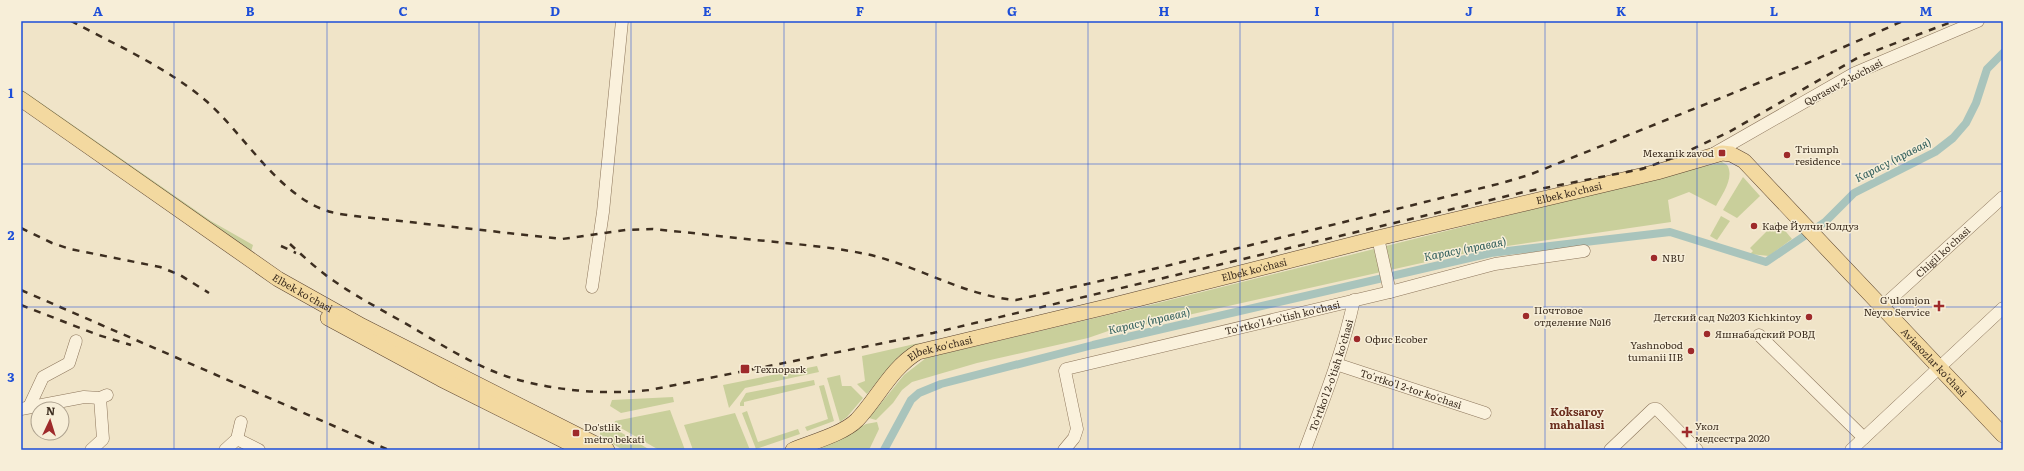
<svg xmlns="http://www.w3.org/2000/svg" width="2024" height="471" font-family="Literata,serif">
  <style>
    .green { fill: #c9cf9b }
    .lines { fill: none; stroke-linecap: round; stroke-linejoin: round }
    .canal { stroke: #a9c4bc; stroke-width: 8 }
    .minor-casing { stroke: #8d765c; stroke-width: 13 }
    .major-casing { stroke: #5b4430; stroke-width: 16 }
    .minor { stroke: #faf1dc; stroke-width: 12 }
    .major { stroke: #f3d9a0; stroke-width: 15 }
    .rail { stroke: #3d2e20; stroke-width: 2.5; stroke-dasharray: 7 7; stroke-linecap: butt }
    .grid { fill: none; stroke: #1d4ed8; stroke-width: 1; stroke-opacity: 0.55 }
    .poi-dot { fill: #9e2a2b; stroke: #f7eed8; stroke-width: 1.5 }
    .labels { text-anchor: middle; stroke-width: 3; stroke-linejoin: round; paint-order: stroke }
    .street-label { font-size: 10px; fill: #3d2e20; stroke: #f7eed8 }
    .poi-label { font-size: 10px; fill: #3d2e20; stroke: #f7eed8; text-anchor: start }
    .water-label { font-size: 11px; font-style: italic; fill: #2f5d5a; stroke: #f7eed8 }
    .neighbourhood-label { font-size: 11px; font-weight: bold; fill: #6b2e1e; stroke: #f7eed8 }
    .neatline { fill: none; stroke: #1d4ed8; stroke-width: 1.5 }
    .grid-label { font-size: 13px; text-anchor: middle; font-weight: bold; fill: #1d4ed8 }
  </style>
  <rect width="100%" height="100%" fill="#f0e4c8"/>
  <g class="green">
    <path d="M21,89L211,221L253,245L250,255L21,95Z"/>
    <path d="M1722,162L1727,165C1735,177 1722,195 1716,206L1689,192L1668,200L1671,222L1480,250L1121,330L1114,329L1088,338L977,363L912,382L902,390L893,403L876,420L869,418L904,375L926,358L1146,306Z"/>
    <path d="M1743,177L1760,196L1737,218L1723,210Z"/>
    <path d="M1721,216L1730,221L1717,240L1710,236Z"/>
    <path d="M1777,221L1792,239L1769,256L1750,254L1753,251L1750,248Z"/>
    <path d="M919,343L898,357L867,394L857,384L865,381L862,356Z"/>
    <path d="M817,366L819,372L745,388L729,408L723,385Z"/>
    <path d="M840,375L842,386H851L863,398L847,417L840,422L827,378Z"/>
    <path d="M814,380L815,385L744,402V406H740V403L746,393Z"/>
    <path d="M824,385L834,421L807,431L805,427L828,419L819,386Z"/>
    <path d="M673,397L674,402L621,413L610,406L612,400Z"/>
    <path d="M670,410L685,450H659L614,424L615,421Z"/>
    <path d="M747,411L758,442L798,429L800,434L756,449L742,413Z"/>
    <path d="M735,413L750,450H693L684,425Z"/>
    <path d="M877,422L879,429L869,450H818L866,424Z"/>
    <path d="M617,430L650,450H623L600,436V432Z"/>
  </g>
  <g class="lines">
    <path class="canal" d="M884,450L911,400L919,393L941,384L1093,345L1491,253L1670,232L1766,262L1825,222L1854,193L1935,152L1953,138L1966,123L1976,103L1987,69L2003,53"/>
    <defs>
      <g id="minor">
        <path d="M1715,153L1855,73L1978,21"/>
        <path d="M1378,238L1390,292"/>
        <path d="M592,287L603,212L622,21"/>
        <path id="s1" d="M1882,307L2003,197"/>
        <path d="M1759,335L1864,438"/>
        <path id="s2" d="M1336,364L1485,413"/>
        <path d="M29,407L43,377L69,363L76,341"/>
        <path d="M21,409L84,397L100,398L107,395"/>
        <path d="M237,439L259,450"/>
        <path d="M91,450L103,439L100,398"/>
        <path d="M225,450L237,439L241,422"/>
        <path id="s3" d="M1064,450L1074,438L1077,429L1065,371L1066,369L1390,292L1495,264L1584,251"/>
        <path id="s4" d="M1305,450C1323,401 1343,352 1354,300"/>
        <path d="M1610,450L1653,409H1657L1697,450"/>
        <path d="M1851,450L2003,308"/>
      </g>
      <g id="major">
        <path id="s5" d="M21,99L278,279L362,326L607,450"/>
        <path d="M328,318L441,379L583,450"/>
        <path id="s6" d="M793,450C812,442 843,434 857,420C877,399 892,367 918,352L1110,306L1378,238L1657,172L1722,153L1731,154L1744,161L2003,435"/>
      </g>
    </defs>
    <use href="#minor" class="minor-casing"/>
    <use href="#major" class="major-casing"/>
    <use href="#minor" class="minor"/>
    <use href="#major" class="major"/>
    <g class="rail">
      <path d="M71,21C116,45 166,67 205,100C244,133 279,198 331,212C338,214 347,215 355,216L562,239L626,230L653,229C694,233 735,238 776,242C806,245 837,248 866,254C917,265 964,296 1016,300L1162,267L1502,183L1529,175L1803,65L1903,21"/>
      <path d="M21,228L52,243L70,249L160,267L180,275L209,293"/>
      <path d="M290,244C304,257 319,271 334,281C361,300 392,315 420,332C450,350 481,369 515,379C558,391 606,395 650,390L933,333L1524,192L1642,169L1675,157L1729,132L1859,57L1954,21"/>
      <path d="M281,246L296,253"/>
      <path d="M21,290L389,450"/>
      <path d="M21,305L98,335L131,345"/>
    </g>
  </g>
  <path class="grid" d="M174,21V450M327,21V450M479,21V450M631,21V450M784,21V450M936,21V450M1088,21V450M1240,21V450M1393,21V450M1545,21V450M1697,21V450M1850,21V450M21,164H2003M21,307H2003"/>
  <g class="poi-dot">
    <rect x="1718" y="149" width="8" height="8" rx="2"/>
    <circle cx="1787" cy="155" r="4"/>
    <circle cx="1754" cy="226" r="4"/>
    <circle cx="1654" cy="258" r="4"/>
    <path d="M1937 300h4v4h4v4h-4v4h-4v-4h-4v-4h4z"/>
    <circle cx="1526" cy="316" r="4"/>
    <circle cx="1809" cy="317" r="4"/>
    <circle cx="1707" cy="334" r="4"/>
    <circle cx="1357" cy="339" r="4"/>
    <circle cx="1691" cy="351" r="4"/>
    <rect x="740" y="364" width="10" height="10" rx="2"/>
    <path d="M1685 426h4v4h4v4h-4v4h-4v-4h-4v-4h4z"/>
    <rect x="572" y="429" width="8" height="8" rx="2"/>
  </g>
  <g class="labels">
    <g class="street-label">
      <text transform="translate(1843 82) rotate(-28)" y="4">Qorasuv 2-koʻchasi</text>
      <text dy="4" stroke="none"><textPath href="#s6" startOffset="833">Elbek ko'chasi</textPath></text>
      <text dy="4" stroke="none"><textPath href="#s1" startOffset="82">Chigil ko'chasi</textPath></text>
      <text dy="4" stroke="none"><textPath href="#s6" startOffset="509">Elbek ko'chasi</textPath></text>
      <text dy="4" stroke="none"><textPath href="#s5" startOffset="342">Elbek ko'chasi</textPath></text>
      <text dy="4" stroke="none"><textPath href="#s3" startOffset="309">To'rtko'l 4-o'tish ko'chasi</textPath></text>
      <text dy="4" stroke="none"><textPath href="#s6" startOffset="185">Elbek ko'chasi</textPath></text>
      <text dy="4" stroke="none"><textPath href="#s6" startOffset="1292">Aviasozlar ko'chasi</textPath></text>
      <text dy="4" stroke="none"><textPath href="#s4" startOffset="79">To'rtko'l 2-o'tish ko'chasi</textPath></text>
      <text dy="4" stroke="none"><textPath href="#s2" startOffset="79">To'rtko'l 2-tor ko'chasi</textPath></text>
    </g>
    <g class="poi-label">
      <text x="1795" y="153">Triumph<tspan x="1795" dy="12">residence</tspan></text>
      <text x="1714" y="157" text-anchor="end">Mexanik zavod</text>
      <text x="1762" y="230">Кафе Йулчи Юлдуз</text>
      <text x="1662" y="262">NBU</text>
      <text x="1930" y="304" text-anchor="end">G'ulomjon<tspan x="1930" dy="12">Neyro Service</tspan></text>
      <text x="1534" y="314">Почтовое<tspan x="1534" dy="12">отделение №16</tspan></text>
      <text x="1801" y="321" text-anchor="end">Детский сад №203 Kichkintoy</text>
      <text x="1715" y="338">Яшнабадский РОВД</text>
      <text x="1365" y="343">Офис Ecober</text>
      <text x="1683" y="349" text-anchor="end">Yashnobod<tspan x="1683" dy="12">tumanii IIB</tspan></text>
      <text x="754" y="373">Texnopark</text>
      <text x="1695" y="430">Укол<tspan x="1695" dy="12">медсестра 2020</tspan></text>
      <text x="584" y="431">Do'stlik<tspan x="584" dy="12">metro bekati</tspan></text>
    </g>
    <g class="water-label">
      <text transform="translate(1893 160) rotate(-27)" y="4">Карасу (правая)</text>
      <text transform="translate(1465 249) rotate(-11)" y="4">Карасу (правая)</text>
      <text transform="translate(1149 321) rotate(-13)" y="4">Карасу (правая)</text>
    </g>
    <g class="neighbourhood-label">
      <text x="1577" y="416">Koʻksaroy<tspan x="1577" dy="13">mahallasi</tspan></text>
    </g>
  </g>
  <rect width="2024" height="471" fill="none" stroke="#f7eed8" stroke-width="44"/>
  <g transform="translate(50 421) rotate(4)"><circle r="19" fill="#f7eed8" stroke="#ada18e"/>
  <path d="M0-3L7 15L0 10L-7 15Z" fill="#9e2a2b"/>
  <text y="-6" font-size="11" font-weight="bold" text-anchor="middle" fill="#3d2e20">N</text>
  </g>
  <rect x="22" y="22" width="1980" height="427" class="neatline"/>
  <g class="grid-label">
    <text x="98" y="16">A</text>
    <text x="250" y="16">B</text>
    <text x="403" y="16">C</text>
    <text x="555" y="16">D</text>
    <text x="707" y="16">E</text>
    <text x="860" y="16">F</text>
    <text x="1012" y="16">G</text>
    <text x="1164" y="16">H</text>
    <text x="1317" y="16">I</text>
    <text x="1469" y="16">J</text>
    <text x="1621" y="16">K</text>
    <text x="1774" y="16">L</text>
    <text x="1926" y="16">M</text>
    <text x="11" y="98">1</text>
    <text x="11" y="240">2</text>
    <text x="11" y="382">3</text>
  </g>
</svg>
